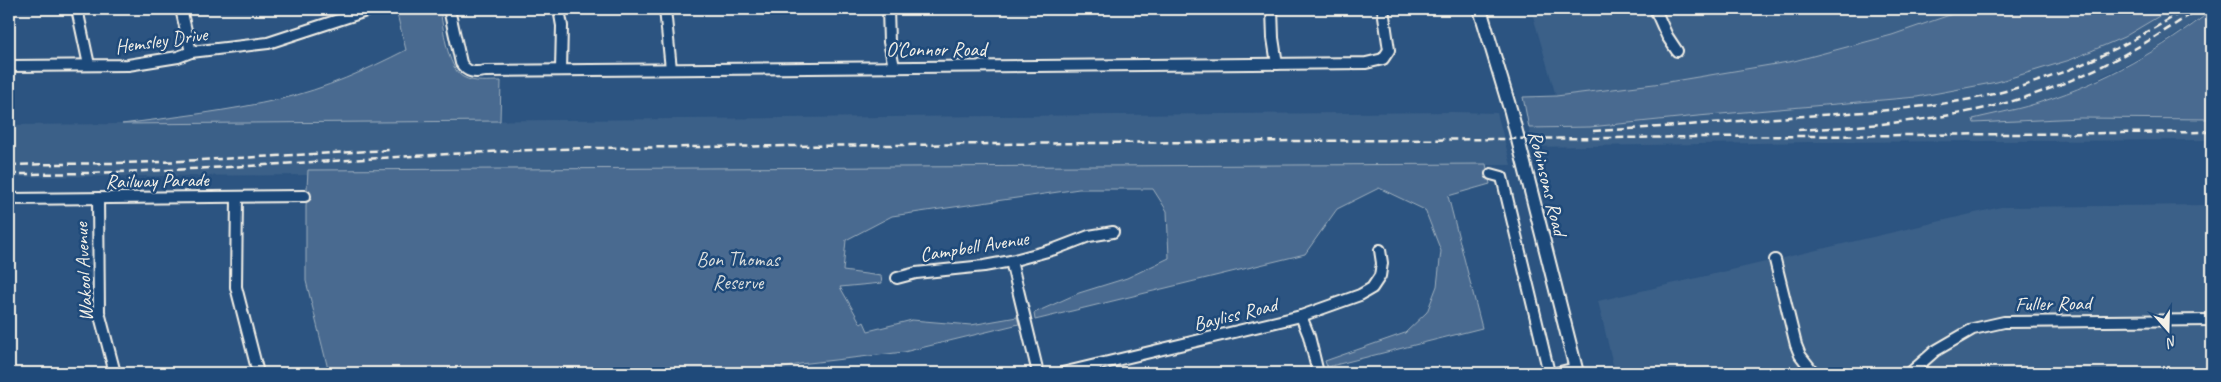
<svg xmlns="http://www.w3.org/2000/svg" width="2221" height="382" font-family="Caveat,sans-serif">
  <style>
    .built { fill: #3b6088 }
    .green { fill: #496b90; stroke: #9eaebc }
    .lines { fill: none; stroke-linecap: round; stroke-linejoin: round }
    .minor-casing { stroke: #f4f1e8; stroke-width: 14 }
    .major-casing { stroke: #f4f1e8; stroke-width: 16 }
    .minor { stroke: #1f4a7a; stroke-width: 10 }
    .major { stroke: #1f4a7a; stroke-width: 12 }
    .rail { stroke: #f4f1e8; stroke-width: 2.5; stroke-dasharray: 8 4; stroke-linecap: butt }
    .labels { text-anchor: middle; stroke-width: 5; stroke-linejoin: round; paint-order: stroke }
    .street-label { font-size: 20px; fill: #f4f1e8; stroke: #1f4a7a }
    .park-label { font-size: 20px; fill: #dadddb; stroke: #1f4a7a }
  </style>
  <rect width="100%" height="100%" fill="#2c5481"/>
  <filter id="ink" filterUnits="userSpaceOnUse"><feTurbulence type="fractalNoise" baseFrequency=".02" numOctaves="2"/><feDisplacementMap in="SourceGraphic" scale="10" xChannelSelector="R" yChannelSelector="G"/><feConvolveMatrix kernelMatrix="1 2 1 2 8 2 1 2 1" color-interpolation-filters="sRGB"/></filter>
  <g filter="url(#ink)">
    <g class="built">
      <path d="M1531,9H1967L1892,35L1794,61L1662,83L1556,96Z"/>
      <path d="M2171,9L2212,10L2147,54L2079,88L2043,102L1974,119V122L2080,118L2212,119V140L1809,142L1532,147L1529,128L1590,127L1698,116L1917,97L2070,60L2124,37Z"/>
      <path d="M1453,112L1497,113L1511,165L308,170V175L9,177V125Z"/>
      <path d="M2212,205V373H1615L1598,301L2001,207Z"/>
    </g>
    <g class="green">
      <path d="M400,9H440C443,26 447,68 463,77C474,83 488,81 501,81L500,121L122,124C175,117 229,111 281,99C325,89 367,70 406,50L396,10Z"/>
      <path d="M1967,9H2171L2124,37L2070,60L1997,82L1917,97L1698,116L1590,127L1529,128L1523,97L1556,96L1662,83L1794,61L1892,35Z"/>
      <path d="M2212,10V119L2080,118L1974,123L1973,119C1997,113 2021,109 2044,101C2104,82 2163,49 2212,10Z"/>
      <path d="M1486,164L1490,184L1448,196L1482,328L1327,367L1325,361L1405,333L1427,312L1437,286L1441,251L1425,210L1379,188L1337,209L1305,254L1035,320L1034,313L1079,293L1127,278L1169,258L1167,211L1153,189H1079L892,216L846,240L843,271L881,276L882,283L840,287L861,324L864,322L868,331L912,320L971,325L1017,317L1019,324L904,352L800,364L765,373H329L306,281V206L308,170Z"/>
    </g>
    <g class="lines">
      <defs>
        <g id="minor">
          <path d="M77,9L89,65"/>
          <path d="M181,9L191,52"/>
          <path d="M449,9L461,63C467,73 475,73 485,71L1366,63L1383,59L1389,50L1383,9"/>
          <path d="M559,9L562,26L561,70"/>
          <path d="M665,9L671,69"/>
          <path d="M888,9L889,42L894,67"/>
          <path d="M1272,9L1273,38L1277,64"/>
          <path d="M1655,9L1667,36L1677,51"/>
          <path d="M9,66L128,65L178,57L191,52L268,43L372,9"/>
          <path d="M1491,174L1502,177L1549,373"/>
          <path d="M237,197L236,287L258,373"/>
          <path d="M98,198L99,312L115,373"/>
          <path d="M9,199L305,196"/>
          <path d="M1775,260L1796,345L1800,355L1814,373"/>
          <path d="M1011,261L1038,373"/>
          <path d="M897,278L916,273L984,266L1011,261L1055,249L1089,236L1113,232"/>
          <path d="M1301,316L1309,336L1318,373"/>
          <path d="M1062,373L1301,316L1360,295L1372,288L1380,276L1382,263L1380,250"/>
          <path d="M1556,373L1576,368"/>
          <path d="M1910,373L1935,351L1973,329L2004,322L2212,320"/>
        </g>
        <path id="major" d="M1480,9L1511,112L1577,373"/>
      </defs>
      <use href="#minor" class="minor-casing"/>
      <use href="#major" class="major-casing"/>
      <use href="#minor" class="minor"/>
      <use href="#major" class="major"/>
      <g class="rail">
        <path d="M1798,130C1862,126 1927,122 1990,107C2066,89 2134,53 2198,9"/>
        <path d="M1593,131C1659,128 1724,122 1790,117C1850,113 1911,110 1971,99C2048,84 2119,51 2186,9"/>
        <path d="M9,165L162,162L390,150"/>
        <path d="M9,174C203,174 397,153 592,148L2212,132"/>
      </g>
    </g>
  </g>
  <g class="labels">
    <g class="street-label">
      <text transform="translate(161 40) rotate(-8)" y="7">Hemsley Drive</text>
      <text x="936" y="56">O'Connor Road</text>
      <text transform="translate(157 180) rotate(-1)" y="7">Railway Parade</text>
      <text transform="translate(1548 183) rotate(76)" y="7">Robinsons Road</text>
      <text transform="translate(974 246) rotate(-9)" y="7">Campbell Avenue</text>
      <text transform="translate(83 272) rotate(-93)" y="7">Wakool Avenue</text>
      <text transform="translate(2053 303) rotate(-1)" y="7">Fuller Road</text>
      <text transform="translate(1235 314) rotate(-14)" y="7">Bayliss Road</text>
    </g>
    <g class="park-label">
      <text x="738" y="266">Bon Thomas<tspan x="738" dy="23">Reserve</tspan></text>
    </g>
  </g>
  <rect width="2221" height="382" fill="none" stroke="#1f4a7a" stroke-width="30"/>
  <rect x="15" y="15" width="2191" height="352" fill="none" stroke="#f4f1e8" stroke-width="2" filter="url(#ink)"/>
  <g transform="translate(2168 330) rotate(160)" stroke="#1f4a7a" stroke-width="4" paint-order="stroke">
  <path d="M0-4L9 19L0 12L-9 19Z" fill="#f4f1e8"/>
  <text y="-8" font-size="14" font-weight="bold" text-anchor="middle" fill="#f4f1e8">N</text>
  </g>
</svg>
